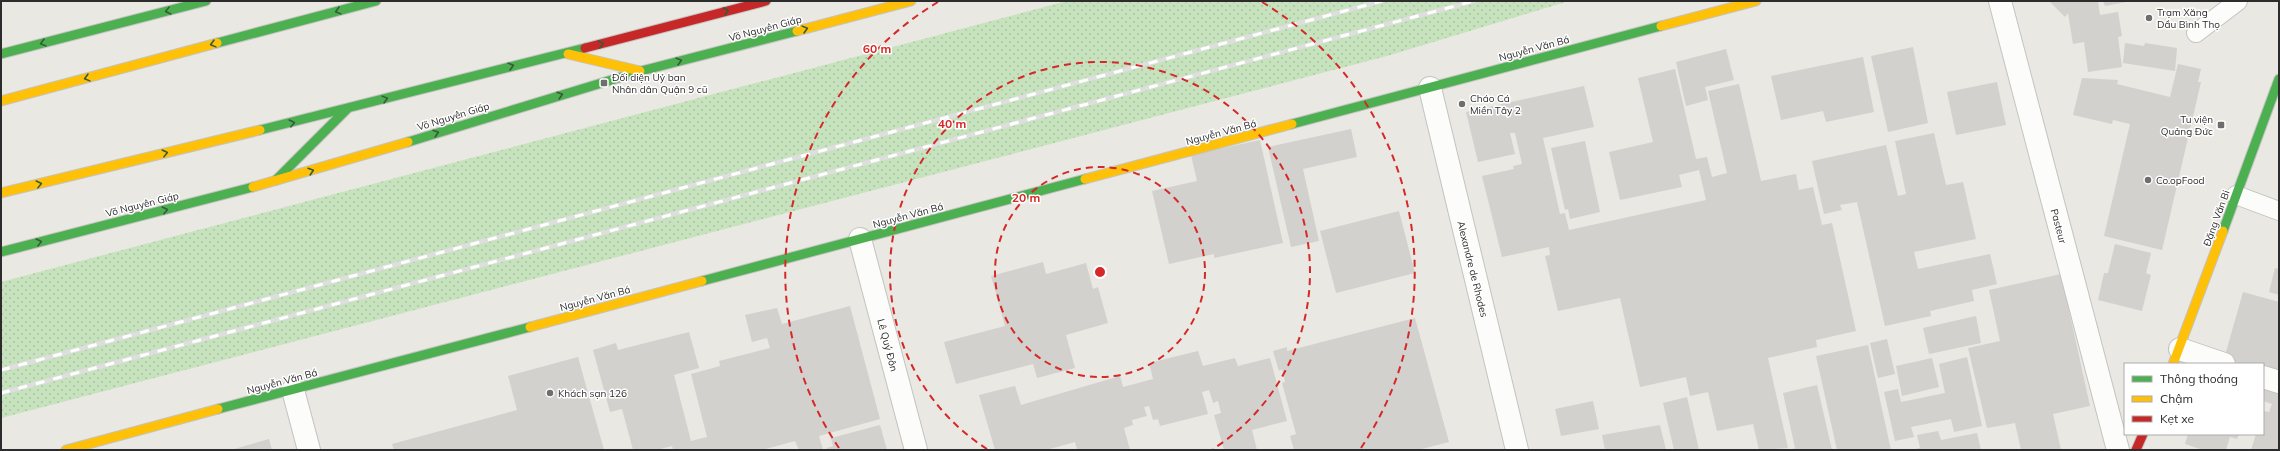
<svg xmlns="http://www.w3.org/2000/svg" width="2280" height="451" font-family="Mulish,sans-serif">
  <style>
    .grass { fill: url(#grass-dots) }
    .building { fill: #d2d1cd }
    .lines { fill: none; stroke-linecap: round; stroke-linejoin: round }
    .lane-casing { stroke: #c4c3c2; stroke-width: 20 }
    .street-casing { stroke: #c4c3c2; stroke-width: 24 }
    .fast-casing { stroke: #c4c3c2; stroke-width: 11 }
    .slow-casing { stroke: #c4c3c2; stroke-width: 11 }
    .jam-casing { stroke: #c4c3c2; stroke-width: 11 }
    .lane { stroke: #fcfcfb; stroke-width: 18 }
    .street { stroke: #fcfcfb; stroke-width: 22 }
    .fast { stroke: #4caf50; stroke-width: 9 }
    .slow { stroke: #ffc107; stroke-width: 9 }
    .jam { stroke: #c62828; stroke-width: 9 }
    .rail-casing { stroke: #dededf; stroke-width: 4.5 }
    .rail { stroke: #fff; stroke-width: 3; stroke-dasharray: 9; stroke-linecap: butt }
    .oneway { stroke: #375a39 }
    .ring { fill: none; stroke: #d62828; stroke-width: 2; stroke-dasharray: 7 5 }
    .poi-dot { fill: #6e6e6c; stroke: #fff; stroke-width: 1.5 }
    .labels { text-anchor: middle; stroke-width: 3; stroke-linejoin: round; paint-order: stroke }
    .poi-label { font-size: 10px; fill: #2c2c2c; stroke: #fff; text-anchor: start }
    .street-label { font-size: 10px; fill: #2c2c2c; stroke: #fff }
    .centre { fill: #d62828; stroke: #fff; stroke-width: 2 }
    .ring-label { font-size: 12px; text-anchor: middle; font-weight: bold; fill: #d62828; stroke: #fff; stroke-width: 3; stroke-linejoin: round; paint-order: stroke }
  </style>
  <defs>
    <pattern id="grass-dots" width="8" height="8" patternUnits="userSpaceOnUse"><rect width="8" height="8" fill="#c7e3be"/><path d="M2 2h.1M6 6h.1" fill="none" stroke="#abc3a3" stroke-width="1.8" stroke-linecap="round"/></pattern>
  </defs>
  <rect width="100%" height="100%" fill="#e9e8e2"/>
  <path class="grass" d="M1067,1H1569L1387,56L1,418V282Z"/>
  <g class="building">
    <path d="M2049,1H2098L2100,15L2118,12L2122,36L2118,37L2122,67L2088,72L2084,42L2073,44L2068,13L2065,17Z"/>
    <path d="M2103,1H2126V2L2105,6Z"/>
    <path d="M2125,43L2144,46L2145,43L2177,48L2175,71L2123,63Z"/>
    <path d="M1913,47L1928,123L1888,132L1871,56Z"/>
    <path d="M1726,49L1734,80L1705,87L1708,100L1686,106L1676,62Z"/>
    <path d="M1863,57L1874,112L1826,122L1823,111L1781,120L1771,76Z"/>
    <path d="M2178,64L2201,69L2198,82H2201L2162,250L2104,236L2130,124L2113,120L2112,124L2073,115L2082,78L2118,80L2117,84L2170,97Z"/>
    <path d="M1675,69L1696,159L1707,157L1712,177L1727,173L1708,91L1739,84L1761,181L1796,174L1799,190L1813,187L1822,225L1832,223L1856,331L1816,340L1817,347L1768,358L1788,448L1759,450L1753,424L1717,431L1708,392L1690,396L1686,377L1640,387L1620,298L1558,311L1545,256L1550,255L1549,247L1502,257L1482,176L1514,169L1513,166L1522,164L1515,133H1510L1515,154L1478,162L1466,112L1584,86L1594,127L1543,138L1560,214L1565,213L1569,230L1706,200L1699,170L1679,175L1682,187L1620,200L1609,152L1653,142L1638,78Z"/>
    <path d="M1997,82L2006,125L1956,135L1947,92Z"/>
    <path d="M1351,129L1357,157L1303,169L1319,241L1291,247L1268,147Z"/>
    <path d="M1934,133L1946,185L1963,182L1976,239L1914,252L1918,269L1990,254L1997,284L1972,290L1974,301L1930,311L1931,316L1885,326L1857,202L1840,205L1842,210L1824,214L1812,161L1886,145L1898,196L1906,194L1895,141Z"/>
    <path d="M1260,140L1283,243L1214,258V254L1169,264L1152,191L1197,181L1191,155Z"/>
    <path d="M1585,141L1600,212L1570,219L1568,209L1565,210L1551,148Z"/>
    <path d="M1399,211L1415,273L1336,293L1320,231Z"/>
    <path d="M2115,244L2151,253L2146,273L2151,275L2142,311L2098,300L2104,273H2108Z"/>
    <path d="M1043,262L1046,274L1086,263L1093,289L1098,287L1108,323L1066,335L1075,368L1037,378L1033,364L956,384L944,342L1005,326L991,276Z"/>
    <path d="M2275,268L2279,269V295L2269,292Z"/>
    <path d="M2061,274L2090,406L2053,414L2061,450H2021L2015,423L1987,428L1968,348L2000,341L1989,290Z"/>
    <path d="M2243,292L2279,302V375L2263,370V364H2241L2224,359Z"/>
    <path d="M850,306L880,419L819,436L823,450H799L795,441L762,450H673L672,446L657,450H633L622,409L610,412L593,350L616,343L618,350L689,332L699,368L674,375L691,441L707,437L691,374L720,366L719,361L770,348L767,338L752,342L745,315L777,308L782,324Z"/>
    <path d="M1976,316L1981,343L1929,354L1923,328Z"/>
    <path d="M1415,318L1449,442L1418,450H1294L1290,436L1296,434L1282,383L1285,382L1282,369L1279,371L1273,351L1287,347V351Z"/>
    <path d="M1887,339L1895,374L1878,378L1870,343Z"/>
    <path d="M1868,345L1891,450H1837L1816,356Z"/>
    <path d="M1198,351L1203,366L1235,358L1238,366L1270,358L1287,421L1252,430L1257,450H1224L1214,415L1221,413L1218,401L1213,403L1209,390L1202,392L1208,414L1160,426L1158,419L1153,420L1149,406L1144,407L1147,416L1132,420L1133,425L1124,428L1130,450H1077L1075,442L1046,450H995L979,395L1015,386L1021,405L1120,376L1123,387L1153,379L1149,363Z"/>
    <path d="M578,357L604,450H394L392,444L517,410L508,376Z"/>
    <path d="M1967,357L1982,426L1954,432L1951,419L1911,427L1914,437L1895,441L1884,392L1898,389L1901,402L1945,393L1939,364Z"/>
    <path d="M1932,358L1939,387L1902,396L1896,366Z"/>
    <path d="M2263,382L2279,387V450H2251L2256,434H2263V411L2269,412L2272,404L2263,401Z"/>
    <path d="M1817,385L1832,450H1790L1795,448L1783,393Z"/>
    <path d="M1687,397L1699,450H1674L1663,403Z"/>
    <path d="M1593,401L1599,429L1561,436L1555,409Z"/>
    <path d="M880,425L887,450H827V448L833,446L831,438Z"/>
    <path d="M1660,425L1666,450H1605L1602,435Z"/>
    <path d="M1938,431L1941,440L1977,433L1981,450H1911L1920,448L1917,435Z"/>
    <path d="M2188,434H2239L2237,439L2230,437L2226,450H2203L2185,444Z"/>
    <path d="M269,439L272,450H231Z"/>
  </g>
  <g class="lines">
    <defs>
      <g id="lane">
        <path d="M2196,33L2238,1"/>
        <path d="M2236,195L2279,211"/>
      </g>
      <g id="street">
        <path d="M2000,1L2118,450"/>
        <path d="M1430,88L1517,450"/>
        <path d="M860,239L916,450"/>
        <path d="M2180,349L2224,364"/>
        <path d="M2263,377L2279,382"/>
        <path d="M293,390L309,450"/>
      </g>
      <g id="fast">
        <path d="M217,43L376,1"/>
        <path d="M1,54L206,1"/>
        <path d="M1292,124L1661,26"/>
        <path d="M260,130L585,48"/>
        <path d="M408,142L641,71L797,31"/>
        <path d="M276,180L347,109"/>
        <path d="M2223,231L2279,79"/>
        <path d="M1,252L253,187"/>
        <path d="M702,281L1085,179"/>
        <path d="M218,409L530,327"/>
      </g>
      <g id="slow">
        <path d="M1661,26L1756,1"/>
        <path d="M797,31L911,1"/>
        <path d="M568,54L640,71"/>
        <path d="M1,101L217,43"/>
        <path d="M1085,179L1292,124"/>
        <path d="M253,187L408,142"/>
        <path d="M1,193L260,130"/>
        <path d="M530,327L702,281"/>
        <path d="M2173,364L2223,231"/>
        <path d="M66,450L218,409"/>
      </g>
      <g id="jam">
        <path d="M585,48L766,1"/>
        <path d="M2136,450L2143,434"/>
      </g>
    </defs>
    <use href="#lane" class="lane-casing"/>
    <use href="#street" class="street-casing"/>
    <use href="#fast" class="fast-casing"/>
    <use href="#slow" class="slow-casing"/>
    <use href="#jam" class="jam-casing"/>
    <use href="#lane" class="lane"/>
    <use href="#street" class="street"/>
    <use href="#fast" class="fast"/>
    <use href="#slow" class="slow"/>
    <use href="#jam" class="jam"/>
    <defs>
      <g id="rail">
        <path d="M1,370L1382,1"/>
        <path d="M1,393L1474,1"/>
      </g>
    </defs>
    <use href="#rail" class="rail-casing"/>
    <use href="#rail" class="rail"/>
  </g>
  <defs><path id="oneway-chevron" d="M-2-3.5L2.5 0L-2 3.5" fill="none" stroke-width="1.6" stroke-linecap="round" stroke-linejoin="round"/></defs>
  <g class="oneway">
    <use href="#oneway-chevron" transform="translate(168 11) rotate(166)"/>
    <use href="#oneway-chevron" transform="translate(338 11) rotate(165)"/>
    <use href="#oneway-chevron" transform="translate(726 11) rotate(-14)"/>
    <use href="#oneway-chevron" transform="translate(805 29) rotate(-15)"/>
    <use href="#oneway-chevron" transform="translate(43 43) rotate(165)"/>
    <use href="#oneway-chevron" transform="translate(213 44) rotate(165)"/>
    <use href="#oneway-chevron" transform="translate(601 44) rotate(-14)"/>
    <use href="#oneway-chevron" transform="translate(679 61) rotate(-15)"/>
    <use href="#oneway-chevron" transform="translate(511 66) rotate(-15)"/>
    <use href="#oneway-chevron" transform="translate(87 78) rotate(165)"/>
    <use href="#oneway-chevron" transform="translate(560 95) rotate(-17)"/>
    <use href="#oneway-chevron" transform="translate(385 99) rotate(-15)"/>
    <use href="#oneway-chevron" transform="translate(292 123) rotate(-14)"/>
    <use href="#oneway-chevron" transform="translate(436 133) rotate(-17)"/>
    <use href="#oneway-chevron" transform="translate(165 153) rotate(-14)"/>
    <use href="#oneway-chevron" transform="translate(311 171) rotate(-17)"/>
    <use href="#oneway-chevron" transform="translate(39 184) rotate(-14)"/>
    <use href="#oneway-chevron" transform="translate(165 210) rotate(-14)"/>
    <use href="#oneway-chevron" transform="translate(39 242) rotate(-14)"/>
  </g>
  <g class="ring">
    <circle cx="1100" cy="272" r="105"/>
    <path d="M987 449A210 210 0 1 1 1213 449"/>
    <path d="M839 448A315 315 0 0 1 938 2M1262 2A315 315 0 0 1 1361 448"/>
  </g>
  <g class="poi-dot">
    <circle cx="2149" cy="18" r="4"/>
    <rect x="600" y="79" width="8" height="8" rx="2"/>
    <circle cx="1462" cy="104" r="4"/>
    <rect x="2217" y="121" width="8" height="8" rx="2"/>
    <circle cx="2148" cy="180" r="4"/>
    <circle cx="550" cy="393" r="4"/>
  </g>
  <g class="labels">
    <g class="poi-label">
      <text x="2157" y="16">Trạm Xăng<tspan x="2157" dy="12">Dầu Bình Thọ</tspan></text>
      <text x="612" y="81">Đối diện Uỷ ban<tspan x="612" dy="12">Nhân dân Quận 9 cũ</tspan></text>
      <text x="1470" y="102">Cháo Cá<tspan x="1470" dy="12">Miền Tây 2</tspan></text>
      <text x="2213" y="123" text-anchor="end">Tu viện<tspan x="2213" dy="12">Quảng Đức</tspan></text>
      <text x="2156" y="184">Co.opFood</text>
      <text x="558" y="397">Khách sạn 126</text>
    </g>
    <g class="street-label">
      <text transform="translate(765 28) rotate(-15)" y="4">Võ Nguyên Giáp</text>
      <text transform="translate(1534 48) rotate(-15)" y="4">Nguyễn Văn Bá</text>
      <text transform="translate(453 116) rotate(-17)" y="4">Võ Nguyên Giáp</text>
      <text transform="translate(1221 132) rotate(-15)" y="4">Nguyễn Văn Bá</text>
      <text transform="translate(142 204) rotate(-14)" y="4">Võ Nguyên Giáp</text>
      <text transform="translate(908 215) rotate(-15)" y="4">Nguyễn Văn Bá</text>
      <text transform="translate(2216 218) rotate(-70)" y="4">Đặng Văn Bi</text>
      <text transform="translate(2059 226) rotate(75)" y="4">Pasteur</text>
      <text transform="translate(1473 269) rotate(76)" y="4">Alexandre de Rhodes</text>
      <text transform="translate(595 298) rotate(-15)" y="4">Nguyễn Văn Bá</text>
      <text transform="translate(888 345) rotate(75)" y="4">Lê Quý Đôn</text>
      <text transform="translate(282 381) rotate(-15)" y="4">Nguyễn Văn Bá</text>
    </g>
  </g>
  <circle cx="1100" cy="272" r="6" class="centre"/>
  <g class="ring-label">
    <text x="877" y="53">60 m</text>
    <text x="952" y="128">40 m</text>
    <text x="1026" y="202">20 m</text>
  </g>
  <rect width="2280" height="451" fill="none" stroke="#2c2c2c" stroke-width="4"/>
  <rect x="2124" y="363" width="140" height="72" fill="#ffffff" stroke="#ababab"/>
  <rect x="2132" y="376" width="20" height="6" fill="#4caf50" stroke="#ababab"/>
  <text x="2160" y="383" font-size="12" fill="#2c2c2c">Thông thoáng</text>
  <rect x="2132" y="396" width="20" height="6" fill="#ffc107" stroke="#ababab"/>
  <text x="2160" y="403" font-size="12" fill="#2c2c2c">Chậm</text>
  <rect x="2132" y="416" width="20" height="6" fill="#c62828" stroke="#ababab"/>
  <text x="2160" y="423" font-size="12" fill="#2c2c2c">Kẹt xe</text>
</svg>
